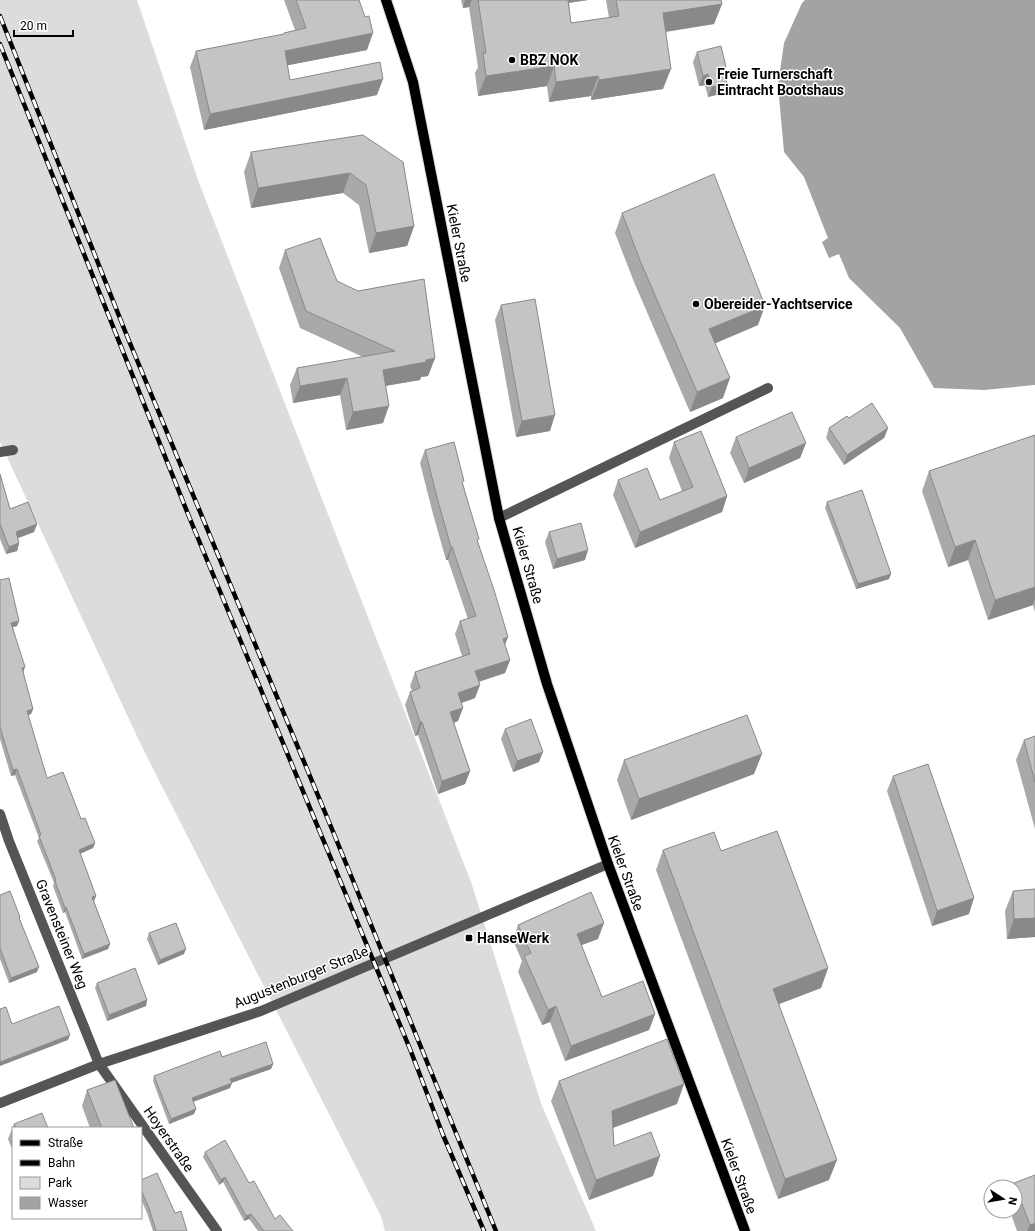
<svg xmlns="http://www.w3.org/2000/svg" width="1035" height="1231" font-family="Roboto,sans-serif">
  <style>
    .green { fill: #dcdcdc }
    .water { fill: #a3a3a3 }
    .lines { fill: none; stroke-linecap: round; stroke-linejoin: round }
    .major-casing { stroke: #dbdbdb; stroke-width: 12 }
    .minor { stroke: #555; stroke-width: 10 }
    .major { stroke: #000; stroke-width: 10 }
    .rail-casing { stroke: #000; stroke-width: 4.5 }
    .rail { stroke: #fff; stroke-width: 3; stroke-dasharray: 9; stroke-linecap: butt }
    .wall { fill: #a9a9a9 }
    .shaded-wall { fill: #898989 }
    .building { fill: #c4c4c4; stroke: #898989 }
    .poi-dot { fill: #000; stroke: #fff; stroke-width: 1.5 }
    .labels { text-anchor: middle; stroke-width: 3; stroke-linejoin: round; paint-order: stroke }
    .poi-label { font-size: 14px; font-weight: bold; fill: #000; stroke: #fff; text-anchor: start }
    .street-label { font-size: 14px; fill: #000; stroke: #fff }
  </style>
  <rect width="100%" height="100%" fill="#fff"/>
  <path class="green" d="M0,0H137L198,180L471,882L542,1106L596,1231H385L381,1216L142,747L0,442Z"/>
  <path class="water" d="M805,0H1035V385L984,390L934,388L900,328L849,278L839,254L829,258L822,242L828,238L804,177L784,152L778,85L784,43L802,3Z"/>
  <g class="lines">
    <defs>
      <path id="major" d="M386,0L413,82L499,518L547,684L608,864L745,1231"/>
    </defs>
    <use href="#major" class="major-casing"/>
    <g class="minor">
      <path d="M0,452L13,450"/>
      <path d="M499,518L768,388"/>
      <path d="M0,814L9,841L99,1064L217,1231"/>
      <path d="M0,1103L99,1064L261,1011L608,864"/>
    </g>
    <use href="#major" class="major"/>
    <defs>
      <g id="rail">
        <path d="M0,16L127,336L334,834L496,1231"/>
        <path d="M0,44L190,519L410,1049L443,1135L484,1231"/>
      </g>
    </defs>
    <use href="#rail" class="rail-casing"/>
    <use href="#rail" class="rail"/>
  </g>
  <g class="wall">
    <path d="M284,0H359L367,50L287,65L290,80L377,95L204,130L190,67L196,51L284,34V33L295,30Z"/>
    <path d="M461,0H588L569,3L571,23L609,18L606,0H721L722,4L714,24L666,32L663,89L591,100V96L549,102L547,86L478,96L475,73L478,67L469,7L463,8Z"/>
    <path d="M697,52L726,67L724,72V93L708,97L705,85L699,86L693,62Z"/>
    <path d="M251,152L403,162L414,226L407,246L369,253L359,205L343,193L251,208L244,172Z"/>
    <path d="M622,213L758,325L715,343L723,398L690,412L634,282L615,233Z"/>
    <path d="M285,250L337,281L435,358L428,376L421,377L420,380L386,386L383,423L346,430L340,395L293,403L290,385L297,368L363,357L300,328L279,268Z"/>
    <path d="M501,305L550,431L516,437L495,320Z"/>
    <path d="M849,418L888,428L884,438L844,465L826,438L829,428Z"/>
    <path d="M1035,435V612L1033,605L988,620L968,560L948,567L922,491L929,471Z"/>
    <path d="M736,437L806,443L800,458L744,483L730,453Z"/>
    <path d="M674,442L727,496L722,512L635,548L613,495L618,480L660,500L682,491L669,458Z"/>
    <path d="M425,450L463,484L505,645L510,660L505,673L479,682L475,698L461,703L458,721L454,723L470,771L465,784L438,794L418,735L415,736L405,705L410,692L412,691L410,686L415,672L462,656L455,634L460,621L468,619L448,560H446L433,514L420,463Z"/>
    <path d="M0,474L10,509L37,524L34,532L18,538L19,543L17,551L6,554L0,539Z"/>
    <path d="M827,502L889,579L856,589L825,508Z"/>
    <path d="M549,532L585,560L553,569L545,542Z"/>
    <path d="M0,580L19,621L17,626L13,627L23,673L33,709L31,714L28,715L47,778L81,819L95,843L93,848L80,854L96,896L94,901L110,944L108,949L82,959L65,912L63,913L53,886L54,883L37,841L39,838L15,775L11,776L0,739Z"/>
    <path d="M505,729L539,762L513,772L501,739Z"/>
    <path d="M1035,736V829L1016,760L1024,740Z"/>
    <path d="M624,760L754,774L631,820L617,780Z"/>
    <path d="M893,776L969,914L932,926L887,791Z"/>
    <path d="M663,850L721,851L828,968L821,988L779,1004L829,1180L778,1199L656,870Z"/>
    <path d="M1035,889V937L1007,939L1005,911L1013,891Z"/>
    <path d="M0,895L20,919L37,972L9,983L0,959Z"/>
    <path d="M518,925L598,939L581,945L602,997L655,1014L649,1030L565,1061L550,1022L542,1025L518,972L522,961L513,940Z"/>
    <path d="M149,933L184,954L158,965L147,939Z"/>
    <path d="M97,983L147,1000L146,1006L107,1021L95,988Z"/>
    <path d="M222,1057L273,1064L271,1069L231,1083L230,1088L193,1102L196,1109L194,1114L169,1124L153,1081L154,1076Z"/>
    <path d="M559,1081L677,1104L613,1128L614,1146L653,1176L589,1200L551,1101Z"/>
    <path d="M87,1090L134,1128H90L82,1106Z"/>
    <path d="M14,1124L48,1128H13V1151L8,1139Z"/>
    <path d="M205,1152L249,1183L275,1219L293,1231H258L249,1219L244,1221L223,1182L219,1185L203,1157Z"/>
    <path d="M141,1180L175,1213L187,1231H153L147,1213L141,1199Z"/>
    <path d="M1014,1183L1035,1231H1017L1010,1211H1015V1187H1013Z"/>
  </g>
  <g class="shaded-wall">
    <path d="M465,0H472L469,7L463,8Z"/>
    <path d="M560,0H588L559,4Z"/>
    <path d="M722,4L714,24L656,33L663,13Z"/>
    <path d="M373,33L367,50L279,67L285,51Z"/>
    <path d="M554,66L547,86L478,96L486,76Z"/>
    <path d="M671,69L663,89L591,100L599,80Z"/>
    <path d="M708,74L705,85L699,86L703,76Z"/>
    <path d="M598,76L591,96L549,102L556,82Z"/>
    <path d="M383,79L377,95L204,130L210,114Z"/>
    <path d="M727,83L724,93L708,97L712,87Z"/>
    <path d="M350,173L343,193L251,208L258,188Z"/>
    <path d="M414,226L407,246L369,253L376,233Z"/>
    <path d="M765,306L758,325L702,349L709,329Z"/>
    <path d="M435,358L428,376L421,377L420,380L377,387L383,370Z"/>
    <path d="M347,378L340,395L293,403L300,386Z"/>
    <path d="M730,378L723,398L690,412L697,392Z"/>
    <path d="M389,406L383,423L346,430L353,412Z"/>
    <path d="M555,415L550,431L516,437L522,421Z"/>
    <path d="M888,428L884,438L844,465L847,455Z"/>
    <path d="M806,443L800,458L744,483L749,468Z"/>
    <path d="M727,496L722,512L635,548L640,532Z"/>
    <path d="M37,524L34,532L13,540L16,532Z"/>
    <path d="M975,540L968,560L948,567L955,547Z"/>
    <path d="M19,543L17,551L6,554L9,547Z"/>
    <path d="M451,547H452L448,560H446Z"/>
    <path d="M588,550L585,560L553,569L557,559Z"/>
    <path d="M891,574L889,579L856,589L858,584Z"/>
    <path d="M1035,587V599L1033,605L988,620L995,600Z"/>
    <path d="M19,621L17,626L10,628L11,623Z"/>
    <path d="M508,637L503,650V639Z"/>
    <path d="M510,660L505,673L471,684L475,671Z"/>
    <path d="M25,667L23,673L22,668Z"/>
    <path d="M480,685L475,698L453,706L458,693Z"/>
    <path d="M463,708L458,721L446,725L450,712Z"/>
    <path d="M33,709L31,714L25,716L27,711Z"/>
    <path d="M420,722H422L418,735L415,736Z"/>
    <path d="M543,752L539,762L513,772L517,761Z"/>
    <path d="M762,754L754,774L631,820L639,799Z"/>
    <path d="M17,769L15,775L11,776L13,770Z"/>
    <path d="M470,771L465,784L438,794L442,781Z"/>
    <path d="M95,843L93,848L77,855L79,850Z"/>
    <path d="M96,896L94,901L90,902L92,897Z"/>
    <path d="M974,898L969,914L932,926L937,911Z"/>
    <path d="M66,907L65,912L63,913L65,908Z"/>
    <path d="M1035,918V937L1007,939L1014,919Z"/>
    <path d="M604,923L598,939L571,949L577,934Z"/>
    <path d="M110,944L108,949L82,959L84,954Z"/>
    <path d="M186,949L184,954L158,965L160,960Z"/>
    <path d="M39,967L37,972L9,983L11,978Z"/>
    <path d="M828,968L821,988L766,1009L773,989Z"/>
    <path d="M147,1000L146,1006L107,1021L109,1015Z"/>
    <path d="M556,1006L550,1022L542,1025L548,1010Z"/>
    <path d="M655,1014L649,1030L565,1061L571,1046Z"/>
    <path d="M70,1035L68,1040L0,1066V1062Z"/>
    <path d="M273,1064L271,1069L228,1084L230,1079Z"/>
    <path d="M232,1083L230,1088L190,1103L192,1098Z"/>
    <path d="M684,1084L677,1104L604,1131L612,1111Z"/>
    <path d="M196,1109L194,1114L169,1124L171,1119Z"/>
    <path d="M660,1156L653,1176L589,1200L596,1180Z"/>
    <path d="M837,1160L829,1180L778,1199L785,1179Z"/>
    <path d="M225,1177L223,1182L219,1185L221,1180Z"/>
    <path d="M251,1214L249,1219L244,1221L246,1216Z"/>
    <path d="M1035,1223V1231H1027L1030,1225Z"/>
  </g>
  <g class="building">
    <path d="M296,0H359L365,17L369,16L373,33L285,51L290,80L380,62L383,79L210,114L196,51L284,34V33L306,28Z"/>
    <path d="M478,0H568L571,23L619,16L616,0H721L722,4L663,13L671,69L599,80L598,76L556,82L554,66L486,76L483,53H486Z"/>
    <path d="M721,46L726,67L723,68L727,83L712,87L708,74L703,76L697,52Z"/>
    <path d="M363,135L403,162L414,226L376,233L366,185L350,173L258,188L251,152Z"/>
    <path d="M714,174L765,306L709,329L730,378L697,392L641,263L622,213Z"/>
    <path d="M320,238L337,281L358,291L424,279L435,358L426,360V362L383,370L389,406L353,412L347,378L300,386L297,368L395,351L306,311L285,250Z"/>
    <path d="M535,299L555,415L522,421L501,305Z"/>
    <path d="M872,403L888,428L847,455L829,428L847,416L849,418Z"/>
    <path d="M792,412L806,443L749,468L736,437Z"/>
    <path d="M701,431L727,496L640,532L618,480L647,468L660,500L693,487L674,442Z"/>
    <path d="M1035,435V587L995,600L975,540L955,547L929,471Z"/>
    <path d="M454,442L464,481L462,482L479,539L477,540L494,590L508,637L503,639L510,660L475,671L480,685L458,693L463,708L450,712L470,771L442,781L422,722H420L410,692L420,688L415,672L470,654L460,621L476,616L452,547H451L438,501L425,450Z"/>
    <path d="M0,474L10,509L28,502L37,524L16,532L19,543L9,547L0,524Z"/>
    <path d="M862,490L891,574L858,584L827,502Z"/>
    <path d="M581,523L588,550L557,559L549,532Z"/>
    <path d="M9,578L19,621L11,623L25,667L22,668L33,709L27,711L47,778L63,772L81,819L85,818L95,843L79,850L96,896L92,897L110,944L84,954L66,907L65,908L55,881L56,880L39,836L41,835L17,769L13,770L0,727V580Z"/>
    <path d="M747,715L762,754L639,799L624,760Z"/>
    <path d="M531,719L543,752L517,761L505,729Z"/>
    <path d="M1035,736V782L1024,740Z"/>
    <path d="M928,764L974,898L937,911L893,776Z"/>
    <path d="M777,831L828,968L773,989L837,1160L785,1179L663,850L714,832L721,851Z"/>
    <path d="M1035,889V918L1014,919L1013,891Z"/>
    <path d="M10,891L20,917L19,918L39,967L11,978L0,948V895Z"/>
    <path d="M591,892L604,923L577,934L602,997L643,981L655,1014L571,1046L556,1006L548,1010L524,956L531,953L518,925Z"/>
    <path d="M176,923L186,949L160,960L149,933Z"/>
    <path d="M135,968L147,1000L109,1015L97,983Z"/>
    <path d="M59,1006L70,1035L0,1062V1009L6,1007L12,1024Z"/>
    <path d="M667,1039L684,1084L612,1111L614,1146L651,1132L660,1156L596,1180L559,1081Z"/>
    <path d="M266,1042L273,1064L230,1079L232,1083L192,1098L196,1109L171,1119L154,1076L220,1051L222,1057Z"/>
    <path d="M115,1080L134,1128H102L87,1090Z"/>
    <path d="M42,1113L48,1128H16L14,1124Z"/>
    <path d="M225,1140L249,1183L254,1181L275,1219L280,1215L293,1231H264L251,1214L246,1216L225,1177L221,1180L205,1152Z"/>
    <path d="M157,1173L175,1213L181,1211L187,1231H156L149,1208L141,1190V1180Z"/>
    <path d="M1035,1175V1223L1030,1225L1014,1183Z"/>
  </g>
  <g class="poi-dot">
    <circle cx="512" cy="60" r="4"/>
    <circle cx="709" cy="82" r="4"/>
    <circle cx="696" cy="304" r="4"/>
    <rect x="465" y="934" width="8" height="8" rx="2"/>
  </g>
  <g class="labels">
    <g class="poi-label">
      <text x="520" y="65">BBZ NOK</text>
      <text x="717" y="79">Freie Turnerschaft<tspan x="717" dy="16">Eintracht Bootshaus</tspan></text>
      <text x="704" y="309">Obereider-Yachtservice</text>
      <text x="477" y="943">HanseWerk</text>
    </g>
    <g class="street-label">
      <text transform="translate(459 243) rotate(79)" y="5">Kieler Straße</text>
      <text transform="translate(528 565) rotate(74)" y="5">Kieler Straße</text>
      <text transform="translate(626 873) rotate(70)" y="5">Kieler Straße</text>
      <text transform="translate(62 934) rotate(68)" y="5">Gravensteiner Weg</text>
      <text transform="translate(301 977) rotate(-22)" y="5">Augustenburger Straße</text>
      <text transform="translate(169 1139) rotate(55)" y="5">Hoyerstraße</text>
      <text transform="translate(739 1176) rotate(70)" y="5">Kieler Straße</text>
    </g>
  </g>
  <rect x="12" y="1127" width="130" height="92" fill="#ffffff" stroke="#999999"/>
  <rect x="20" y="1140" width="20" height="6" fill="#000000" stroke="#999999"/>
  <text x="48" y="1147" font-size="12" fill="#000000">Straße</text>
  <rect x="20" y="1160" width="20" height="6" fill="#000000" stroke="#999999"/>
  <text x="48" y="1167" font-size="12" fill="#000000">Bahn</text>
  <rect x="20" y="1177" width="20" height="12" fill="#dcdcdc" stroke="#999999"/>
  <text x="48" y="1187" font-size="12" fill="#000000">Park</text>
  <rect x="20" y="1197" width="20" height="12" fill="#a3a3a3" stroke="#999999"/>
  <text x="48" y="1207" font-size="12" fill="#000000">Wasser</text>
  <g transform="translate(1003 1199) rotate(102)"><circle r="19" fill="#ffffff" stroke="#999999"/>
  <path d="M0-3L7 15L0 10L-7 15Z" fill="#000000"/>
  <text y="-6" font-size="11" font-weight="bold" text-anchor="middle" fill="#000000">N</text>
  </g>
  <path d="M14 30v6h59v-6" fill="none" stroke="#000000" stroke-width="2"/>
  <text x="20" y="30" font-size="12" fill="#000000" stroke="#ffffff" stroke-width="3" paint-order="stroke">20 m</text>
</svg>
